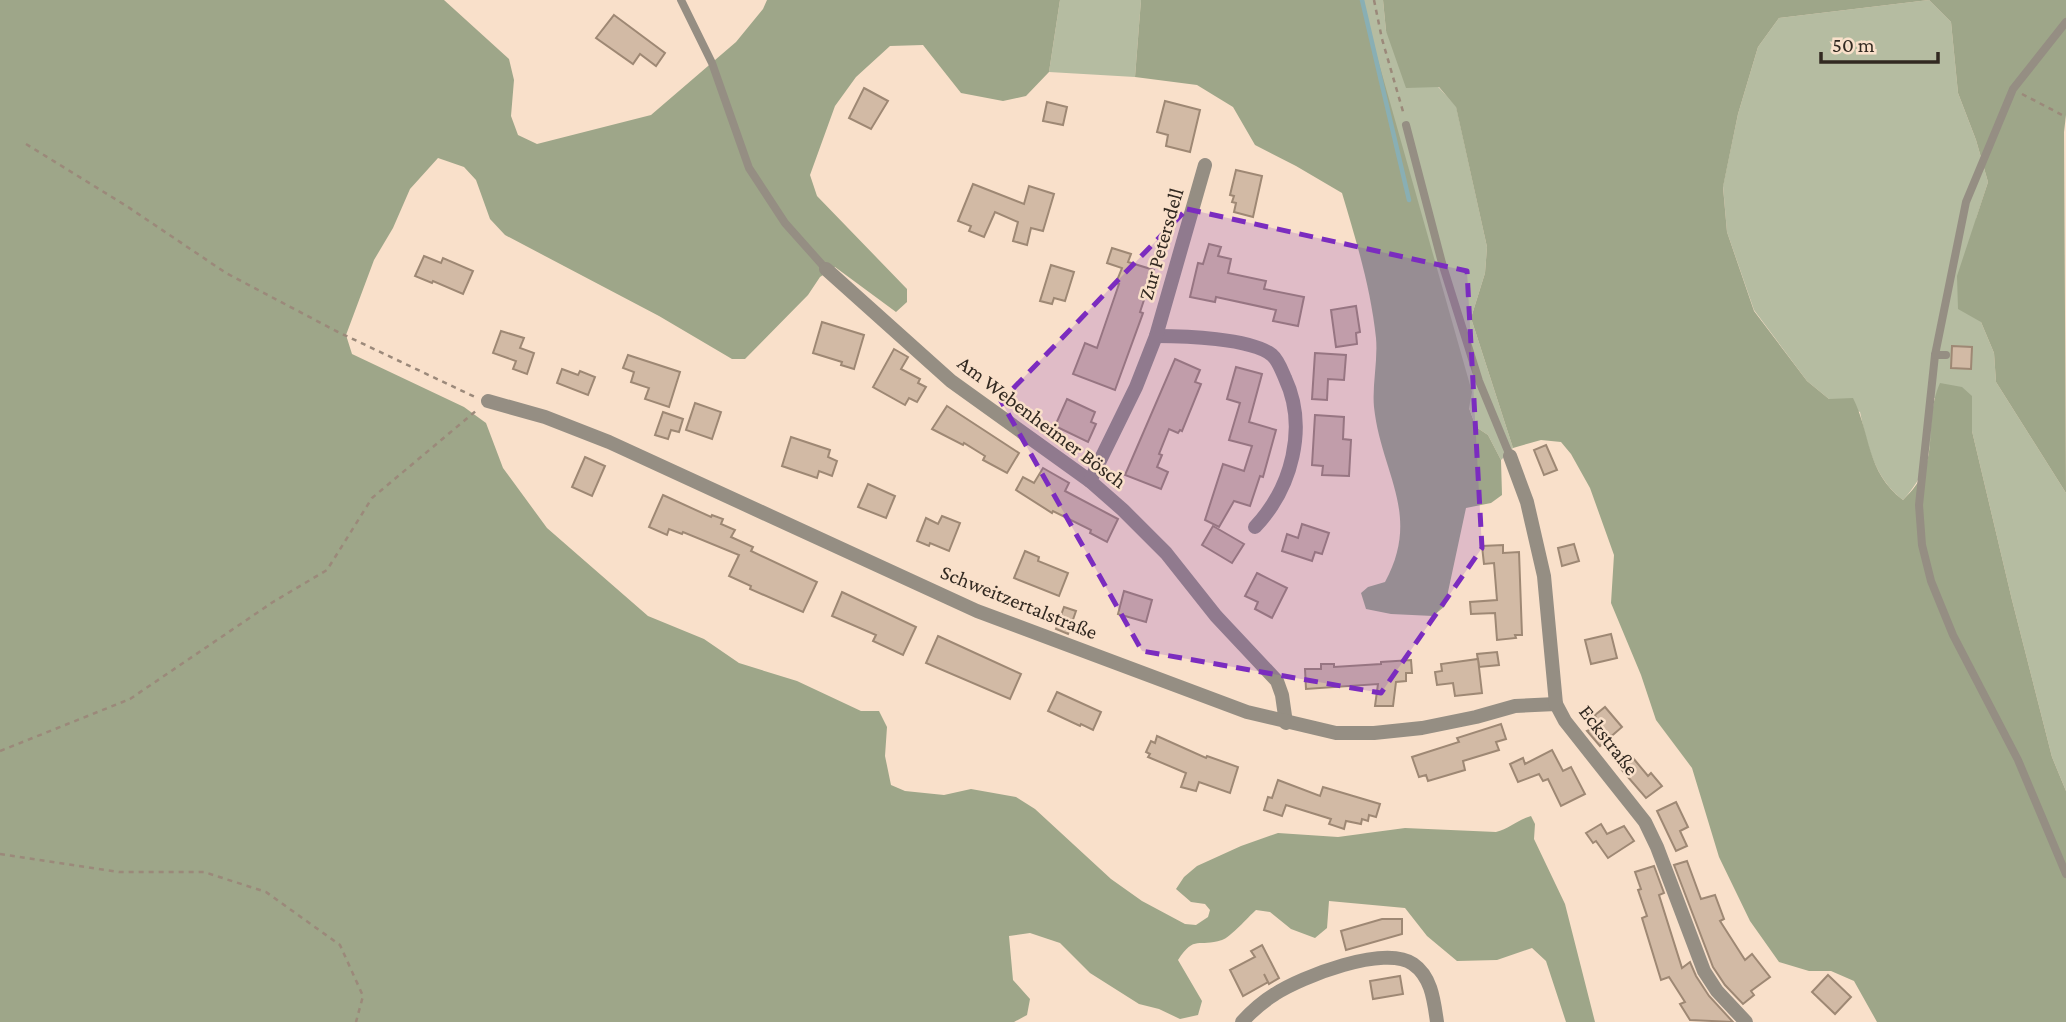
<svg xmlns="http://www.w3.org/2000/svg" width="2066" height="1022" font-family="'Crimson Pro',serif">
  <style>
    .green { fill: #b5bca1 }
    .forest { fill: #9ea689 }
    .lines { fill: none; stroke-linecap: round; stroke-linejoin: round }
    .stream { stroke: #89afb4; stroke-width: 4.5 }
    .building { fill: #d2baa5; stroke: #9e8874; stroke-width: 2 }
    .path { stroke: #9b897a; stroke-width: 2.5; stroke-dasharray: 5 5; stroke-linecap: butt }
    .service { stroke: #958e83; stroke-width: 8 }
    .minor { stroke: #958e83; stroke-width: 14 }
    .marked { fill: #7b2cbf; fill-opacity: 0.2; stroke: #7b2cbf; stroke-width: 5; stroke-dasharray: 14 9; stroke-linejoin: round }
    .labels { text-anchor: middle; stroke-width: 5; stroke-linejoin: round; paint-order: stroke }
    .street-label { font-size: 21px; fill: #322921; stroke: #f9e0ca }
  </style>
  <rect width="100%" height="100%" fill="#f9e0ca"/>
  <g class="green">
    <path d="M1060,0H1141L1135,77L1049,72Z"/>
    <path d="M1361,0H1383L1386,31L1456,106L1487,247L1485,273L1471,318L1513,448L1501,460L1488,435L1476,427L1469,408Z"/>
    <path d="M1929,0L1951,22L1958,93L1976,140L1988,182L1976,219L1981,322L1994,353L1996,382L2066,493V791L2052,757L2012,600L1972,431V396L1934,398C1931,439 1933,468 1903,500C1875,479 1867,445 1860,412L1829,399L1807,381L1754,310L1727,232L1723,186L1738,114L1758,47L1779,18Z"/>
  </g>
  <g class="forest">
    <path d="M0,0H444L509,59L514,80L511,116L518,135L537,144L651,115L736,42L763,9L767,0H1060L1049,72L1026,96L1003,101L961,93L923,45L890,46L856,77L835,106L810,175L817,196L907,289V302L896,312L835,267L820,277L808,295L745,359H732L659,316L505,235L490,219L476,180L464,167L438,158L410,189L393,228L374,260L346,335L352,354L464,407L486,423L503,468L547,528L648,616L704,639L739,663L797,681L861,711H879L887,727L885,756L891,785L905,791L944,795L971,789L1016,797L1035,809L1111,879L1142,901L1185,924L1196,925L1208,917L1210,910L1205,904L1191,902L1176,889L1184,877L1197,866L1241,846L1278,833L1338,837L1405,828L1496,832C1509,829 1517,820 1531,816L1535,824L1534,839L1565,904L1595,1022H1566L1546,961L1532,948L1497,960L1457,961L1427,936L1405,908L1329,901L1327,928L1315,938L1291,929L1270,912L1256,910C1248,917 1231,937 1222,940C1198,948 1195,934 1178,960L1202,1001L1198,1015L1180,1019L1159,1009L1139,1004L1090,973L1060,943L1030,933L1009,936L1013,980L1030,999L1027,1015L1014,1022H0Z"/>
    <path d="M1141,0H1361L1472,392L1469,408L1476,427L1488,435L1501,460L1502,495L1491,503L1466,508L1445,606L1433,616L1391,614L1366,609L1361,593L1368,587L1385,582C1422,514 1381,473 1374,407C1372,385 1378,361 1376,338C1371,289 1356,240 1342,193L1296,166L1255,145L1233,107L1197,85L1135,77Z"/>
    <path d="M1383,0H2066V115L2064,132L2066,493L1996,382L1994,353L1981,322L1958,309L1957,276L1988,182L1976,140L1958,93L1951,22L1929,0L1779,18L1758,47L1738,114L1723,187L1727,232L1754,311L1807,381L1829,399L1853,398C1871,434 1866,472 1903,500C1945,461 1921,426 1940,383L1962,387L1972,396V431L2012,600L2052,757L2066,791V1022H1877L1854,981L1831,971H1809L1779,962L1750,921L1719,857L1692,768L1656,720L1641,675L1611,603L1614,555L1590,488L1571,454L1561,442L1541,440L1513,448L1471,318L1485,273L1487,247L1456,107L1439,87L1406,88L1386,31Z"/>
  </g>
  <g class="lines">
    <path class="stream" d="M1362,0L1409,200"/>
  </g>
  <g class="building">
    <path d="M614,15L665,53L656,66L640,54L633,64L596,38Z"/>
    <path d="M864,88L888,101L871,129L849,118Z"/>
    <path d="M1165,101L1200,110L1190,152L1166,146L1168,135L1157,132Z"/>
    <path d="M1047,102L1067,107L1063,125L1043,121Z"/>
    <path d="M1236,170L1262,176L1253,217L1234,212L1236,203L1232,202L1234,196L1230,195Z"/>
    <path d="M973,184L1024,204L1029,186L1054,194L1043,231L1031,228L1027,245L1013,241L1018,222L995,212L984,237L969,231L971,226L958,221Z"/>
    <path d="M1209,244L1221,247L1218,256L1231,259L1228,273L1266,281L1264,289L1304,297L1298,326L1273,321L1276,310L1216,297L1215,302L1190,297L1198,263L1203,264Z"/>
    <path d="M1112,248L1131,254L1128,262L1154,270L1140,312L1143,313L1115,390L1073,374L1085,343L1097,348L1119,284L1116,283L1122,268L1107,263Z"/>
    <path d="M424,256L441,263L443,258L473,271L463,294L433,281L432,283L415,276Z"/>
    <path d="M1051,265L1074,272L1065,301L1054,298L1052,304L1040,301Z"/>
    <path d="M1356,306L1360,332L1356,333L1357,344L1336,347L1331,310Z"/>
    <path d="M822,322L864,335L854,369L841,365L842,362L813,353Z"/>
    <path d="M501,331L524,338L520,348L534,353L527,374L513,369L516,361L493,353Z"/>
    <path d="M1952,346L1972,347L1971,369L1951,368Z"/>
    <path d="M894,349L908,357L901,369L920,379L918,383L926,387L917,402L909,398L905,405L873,387Z"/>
    <path d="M1315,353L1346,355L1344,380L1328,379L1327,400L1312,399Z"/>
    <path d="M628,355L680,372L669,407L645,399L649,388L631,382L634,372L623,368Z"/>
    <path d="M1175,359L1200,370L1195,382L1201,384L1182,431L1180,430L1178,433L1169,429L1159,454L1162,455L1157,467L1168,472L1161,489L1125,475Z"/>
    <path d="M1236,367L1262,374L1249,422L1276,430L1263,477L1260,476L1250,506L1234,501L1219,527L1205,520L1223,464L1244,471L1252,446L1229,440L1240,403L1227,399Z"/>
    <path d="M562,369L578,375L580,371L595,377L588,395L557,383Z"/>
    <path d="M1067,399L1095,412L1091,422L1096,424L1088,442L1055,426Z"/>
    <path d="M695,403L721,412L712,439L686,430Z"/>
    <path d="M947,406L1019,453L1007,473L983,460L985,456L964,443L963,445L932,429Z"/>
    <path d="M663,412L683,419L679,432L671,430L668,439L655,435Z"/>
    <path d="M1315,415L1344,417L1343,439L1351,440L1349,476L1322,475L1323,466L1312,465Z"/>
    <path d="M791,437L830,450L828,457L837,461L832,476L819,471L817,478L782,466Z"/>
    <path d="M1546,445L1557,470L1544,475L1534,450Z"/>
    <path d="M585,457L605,466L592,496L572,487Z"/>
    <path d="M1043,468L1069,483L1065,491L1118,519L1107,542L1090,533L1091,530L1053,511L1052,513L1016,490L1023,477L1034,483Z"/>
    <path d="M868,484L895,496L886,518L858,507Z"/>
    <path d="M663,495L711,517L712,515L723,519L721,524L735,530L731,537L753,547L751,551L817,582L803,612L750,589L751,586L729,576L739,555L683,532L682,534L669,529L667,535L649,527Z"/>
    <path d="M942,516L960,523L949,551L930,543L929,546L917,541L926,518L938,524Z"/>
    <path d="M1302,524L1329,533L1322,554L1315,552L1312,561L1282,551L1287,534L1298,538Z"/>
    <path d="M1213,526L1244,544L1232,563L1202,545Z"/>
    <path d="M1574,544L1579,561L1562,566L1558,548Z"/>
    <path d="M1503,545V553L1519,552L1522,635H1515L1516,638L1497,640L1495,613L1471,614L1470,602L1497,600L1494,563L1484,564L1482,546Z"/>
    <path d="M1025,551L1039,557L1038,561L1068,573L1059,596L1014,578Z"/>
    <path d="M1257,573L1287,588L1272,618L1255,609L1258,602L1245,596Z"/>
    <path d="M1124,591L1152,600L1146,622L1118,614Z"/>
    <path d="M842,592L916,627L903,655L873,641L876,635L832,616Z"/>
    <path d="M1064,607L1076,611L1068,634L1056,629Z"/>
    <path d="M1611,634L1617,658L1591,664L1585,640Z"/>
    <path d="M938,636L1021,674L1010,699L926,663Z"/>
    <path d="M1497,652L1499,665L1479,667L1477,654Z"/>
    <path d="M1478,659L1482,693L1455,696L1453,683L1437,685L1435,672L1442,671L1441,664Z"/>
    <path d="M1411,660L1412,673H1406V681L1396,682L1393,706H1375L1378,684L1306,689L1305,669H1321V664H1334V667L1381,664V662Z"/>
    <path d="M1057,692L1101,712L1093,730L1081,724L1080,726L1048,711Z"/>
    <path d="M1605,707L1622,727L1600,746L1587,731L1599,726L1595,715Z"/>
    <path d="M1501,724L1506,739L1496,742L1499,750L1463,761L1465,770L1428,781L1426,775L1419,777L1412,757L1459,742L1457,738Z"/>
    <path d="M1157,736L1206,758L1207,756L1238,767L1230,793L1199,782L1196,791L1181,787L1186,773L1148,757L1150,754L1146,752L1151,741L1155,743Z"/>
    <path d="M1552,750L1563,771L1571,767L1585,794L1561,806L1548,779L1543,781L1539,774L1518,782L1510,764L1523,758L1525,764Z"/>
    <path d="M1633,758L1648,776L1651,773L1662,786L1646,798L1621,769Z"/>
    <path d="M1278,780L1320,796L1323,787L1380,804L1376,817L1369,815L1368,821L1362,819L1361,824L1346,821L1344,829L1329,824L1331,819L1286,805L1282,816L1264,810L1268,797L1272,798Z"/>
    <path d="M1676,802L1688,827L1680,831L1687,846L1676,851L1657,811Z"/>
    <path d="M1601,824L1607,834L1624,826L1634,841L1608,858L1596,841L1593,843L1586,833Z"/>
    <path d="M1687,861L1701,899L1715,895L1724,919L1720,921L1745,960L1752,954L1770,977L1751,991L1754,995L1743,1004L1725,985L1713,967L1674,865Z"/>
    <path d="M1654,866L1664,893L1659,895L1682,968L1690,962L1696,976L1709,996L1733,1022L1690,1020L1680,1004L1685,1002L1669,977L1661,980L1642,918L1647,916L1638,890L1641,889L1635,872Z"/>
    <path d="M1382,919H1402V934L1346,950L1341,931Z"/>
    <path d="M1262,945L1279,978L1269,984L1264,974L1268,982L1243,996L1230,970L1255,957L1251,951Z"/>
    <path d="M1828,975L1851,997L1835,1014L1812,992Z"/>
    <path d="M1400,976L1403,994L1373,999L1370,981Z"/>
  </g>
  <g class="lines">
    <g class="path">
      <path d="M1374,0L1382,39L1404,115"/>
      <path d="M2022,94L2066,117"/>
      <path d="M26,144L128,207L226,273L336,331L475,397"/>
      <path d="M0,751L130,699L273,602L327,570L372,498L477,410"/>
      <path d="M0,854L119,872H204L266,892L340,945L363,996L356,1022"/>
    </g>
    <g class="service">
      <path d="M681,0L712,63L749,168L785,223L826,269"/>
      <path d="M2066,22L2013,89L1966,202L1935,355L1919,505L1922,545L1931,581L1953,635L2018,760L2066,874"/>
      <path d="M1406,125L1442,263L1479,381L1510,456"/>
      <path d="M1935,355H1946"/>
    </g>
    <g class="minor">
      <path d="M826,269L951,381L1090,481L1123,510L1166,553L1216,616L1277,681L1282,695L1286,723"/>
      <path d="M1156,336C1183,336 1251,338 1272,355C1278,360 1282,371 1285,378C1308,427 1292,488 1255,527"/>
      <path d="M488,401L545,417L609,442L977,611L1247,712L1336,733H1374L1422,728L1476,717L1515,706L1556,704"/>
      <path d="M1510,456L1527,502L1544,576L1556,704L1565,721L1645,822L1657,847L1704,971L1717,991L1746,1022"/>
      <path d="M1090,481L1136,387L1156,336L1205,165"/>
      <path d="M1242,1022C1252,1011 1262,1002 1275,994C1301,977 1385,944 1413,964C1432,977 1434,1002 1437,1022"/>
    </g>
  </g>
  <path class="marked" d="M1187,209L1467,271L1482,548L1381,693L1142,651L1001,401Z"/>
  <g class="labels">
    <g class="street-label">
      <text transform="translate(1161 244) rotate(-74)" y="7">Zur Petersdell</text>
      <text transform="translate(1042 422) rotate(37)" y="7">Am Webenheimer Bösch</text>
      <text transform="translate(1019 602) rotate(22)" y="7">Schweitzertalstraße</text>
      <text transform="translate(1609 740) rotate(52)" y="7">Eckstraße</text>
    </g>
  </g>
  <path d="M1821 52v10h117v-10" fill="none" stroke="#322921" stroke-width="3.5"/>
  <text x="1832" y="52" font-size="21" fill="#322921" stroke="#f9e0ca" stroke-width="5" paint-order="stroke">50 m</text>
</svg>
